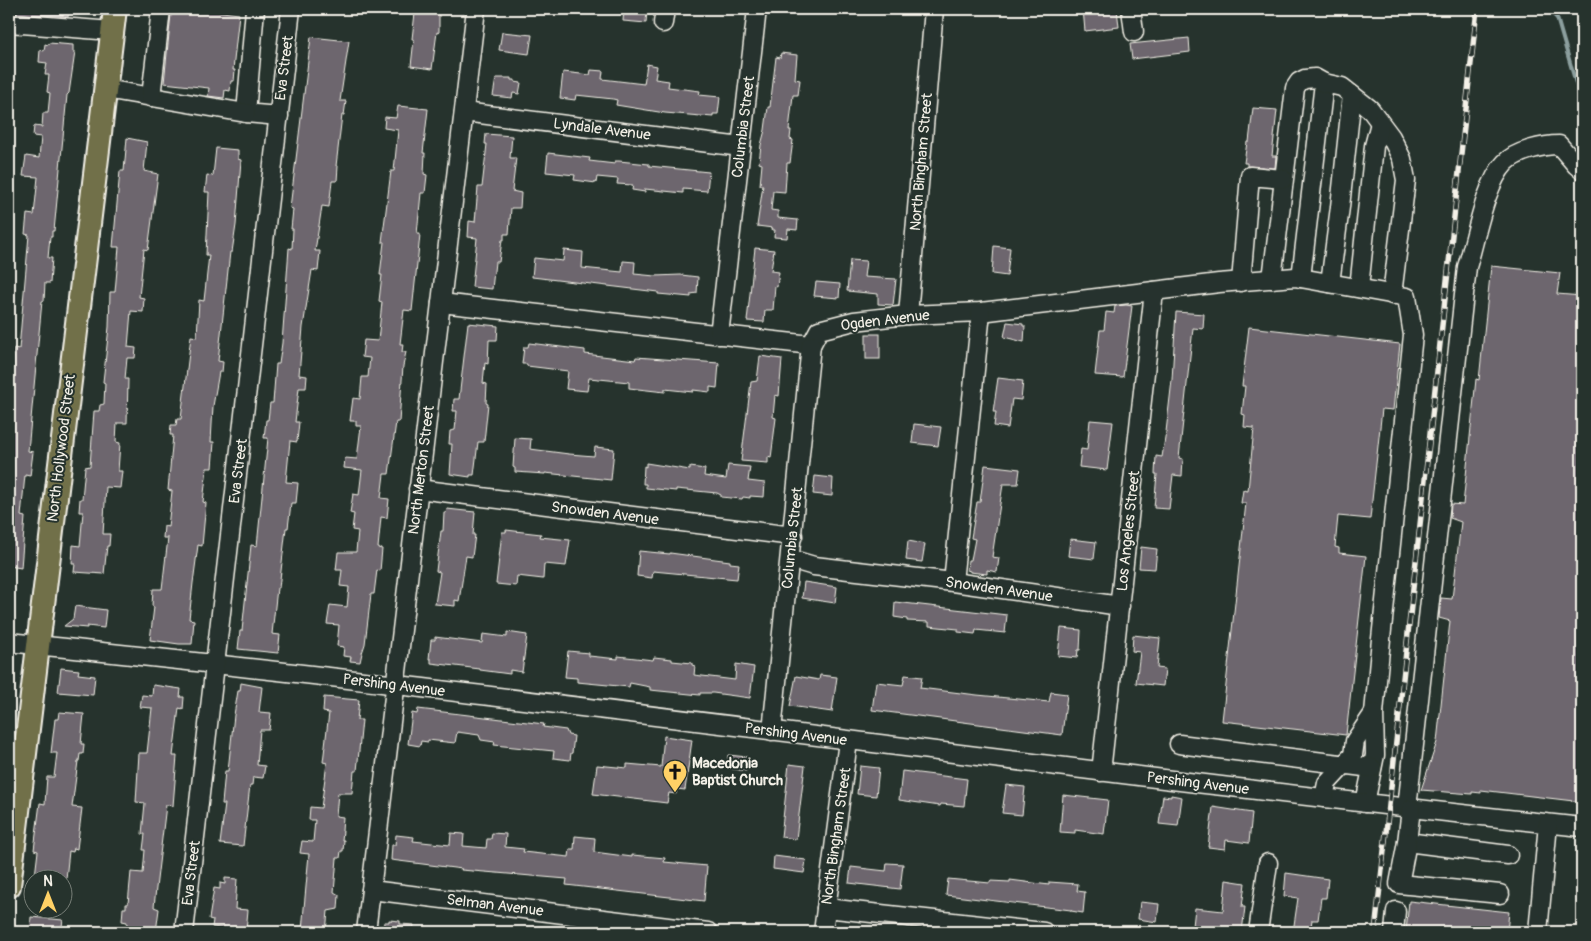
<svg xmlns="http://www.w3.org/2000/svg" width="1591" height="941" font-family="Pangolin,sans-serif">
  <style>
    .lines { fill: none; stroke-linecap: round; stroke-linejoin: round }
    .stream { stroke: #8c9f9e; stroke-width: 4 }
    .building { fill: #6d666e; stroke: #f4f1e8 }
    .minor-casing { stroke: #f4f1e8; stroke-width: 21 }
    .major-casing { stroke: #f4f1e8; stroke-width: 26 }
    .minor { stroke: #26332d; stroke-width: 18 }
    .major { stroke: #71704a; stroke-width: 22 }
    .rail-casing { stroke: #f4f1e8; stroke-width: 5.5 }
    .rail { stroke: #26332d; stroke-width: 4; stroke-dasharray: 11; stroke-linecap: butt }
    .labels { text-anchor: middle; stroke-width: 4; stroke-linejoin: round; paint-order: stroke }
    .street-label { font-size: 15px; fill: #f4f1e8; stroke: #26332d }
    .poi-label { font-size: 15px; font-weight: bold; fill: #f4f1e8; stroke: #26332d; text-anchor: start }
  </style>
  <rect width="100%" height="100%" fill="#26332d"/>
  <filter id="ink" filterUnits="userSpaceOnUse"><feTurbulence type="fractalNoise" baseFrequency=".02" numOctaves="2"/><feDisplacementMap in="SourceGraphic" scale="10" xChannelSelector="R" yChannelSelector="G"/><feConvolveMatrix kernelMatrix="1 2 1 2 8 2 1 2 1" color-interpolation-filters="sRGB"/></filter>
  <g filter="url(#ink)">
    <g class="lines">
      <path class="stream" d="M1548,9L1557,18L1582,104"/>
    </g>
    <g class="building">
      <path d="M9,9H69L68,17L9,13Z"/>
      <path d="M178,9H196L239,14L233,70H235L234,81H231L230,91L225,90L224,98L208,96L209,88L164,83L171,14Z"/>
      <path d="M624,9H647L646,23L623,21Z"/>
      <path d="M1083,9H1117L1119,27L1085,31Z"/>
      <path d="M418,12L439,14V33L437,32L432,69L411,66L414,39H412L415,13L418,14Z"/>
      <path d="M502,32L532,35L529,54L499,50Z"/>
      <path d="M311,37L349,41L340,101H346L344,115H342L336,166H338L337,181H332L329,207L322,206L315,251H320L318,271L312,270L303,327L299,375L307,376L306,388H299L295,422H299L297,442L290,441L286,482L298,483L296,503H291L288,528H286L279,588H277L272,634L280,635L278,653L238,649L240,631H242L251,545L257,546L268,438H264L266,420H268L270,403H273L276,364H279L282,343L289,248L292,249L293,229H291L293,209L290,208Z"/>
      <path d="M1189,38L1190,52L1132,59L1130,44Z"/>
      <path d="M49,43L73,45V52H75L69,93L67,95L54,231H52V237H50L48,258H52L50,283H45L44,301H42L28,451L33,452L30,476L25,475L21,516L25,517L21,568L9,566V429L10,415H9V377H12L14,348L19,349L29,235L25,234L27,214L34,215L38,177L23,176L26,156L39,158L41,137L33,136L34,126L42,127L43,113H48L50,93L47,92L49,75H45L47,63L39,62L40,50L44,51L45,44L48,45Z"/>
      <path d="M781,53L797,55L795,79L800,80L798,95H793L789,130H791L790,139L793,140L790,163H787L785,192L773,191L771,210L778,211V218L798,220L797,230L788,229L787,238L774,237L775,230H772L773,228L757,226L763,185H760L762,164L759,163L761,145L765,130L768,107H770L776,57L780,58Z"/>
      <path d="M647,64L657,66L655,79L669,81L668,87L700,91L699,95L720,97L718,114H713V117L665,113L616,105L617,100L613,99L576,95L575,100L560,98L563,72L590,75L591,70L603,71L602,79L644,84Z"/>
      <path d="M496,78H511V80H515V82L521,83L519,94L513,93L512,98L493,96Z"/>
      <path d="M398,106L428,109L423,153H425L424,174L427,175L425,193H421L417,234H420L418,255L412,311L404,310L400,344H403L402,352H406L403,366L399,422H396L389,474H384L381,498L389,499L387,518L381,517L378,548L382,549L380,571L377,570L374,594H371L365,644L362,653L360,662L350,661L351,657L343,656L344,647L337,646L339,625L327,624L330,605L347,607L349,587L340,586L342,570H336L338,552H356L358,531L352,530L354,514L350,513L353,494L359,495L362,470L344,468L345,458L357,459L361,426H356V421H350L353,398L360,399L362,377H368L370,358L362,357L364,340L378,341L382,302L379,301L382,275H380L384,242H382L391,171H394L398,130L384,128L385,117L396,118Z"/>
      <path d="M1253,108L1277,110L1272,156H1276L1275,168L1247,166V163H1244L1247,142H1249Z"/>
      <path d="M486,134L512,136L510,158H516L512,191L521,193L520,208H511L509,234H504V240H502L499,262H495L492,289L472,287L477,238L468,237L469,221L475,222L478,187H482L487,144H485Z"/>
      <path d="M127,138L147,142L144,171L158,174L148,250L144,249L139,297L144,298L143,312L131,311L128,347L136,348L135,358H127L125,379H128L127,423H117L116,442L120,443L118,471H122L120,488L106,487L103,534H110L109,546H107L104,574L74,572L75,564H72L73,545L80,546L83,512H79L80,499H82L85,467L90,466L94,411H99L100,405L104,404L105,383L103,382L109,327L110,292H115L119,247H113L120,171H124Z"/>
      <path d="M216,148L238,150V159L241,160L236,225L232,252H230L218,361L223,362L222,372H219L213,406L211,442H214L212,468H207L203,502L206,503L204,524L202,546L198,545L193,583L189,619L194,620L192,644H179L150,640L154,607L152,606L153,589H162L168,538H163L164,526L168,527L172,491L168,490L173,435H170L171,425H176L177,419H181L191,336L197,337L199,300L204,301L209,255H206L209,192H205L207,175L213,176Z"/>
      <path d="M548,153L590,158L589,161L615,164V161H619L649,164V166L709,172L707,191L683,189V193L645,189V192L632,190L633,185L617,184L618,179L597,177L596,183L574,180L575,175L546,172Z"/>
      <path d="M994,246L1010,248L1007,276L992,274Z"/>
      <path d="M755,248L774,250L771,271L779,272L777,287L775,286L773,310H765L764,322L747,321Z"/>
      <path d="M564,250L583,252L582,268L622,272L623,261L635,262L634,274L655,276L681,275L698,277L697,293L691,294V297L658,294V292L532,277L534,258L563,261Z"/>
      <path d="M850,260L866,261L864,277L896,279L893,305L878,304V294L847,291Z"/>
      <path d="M1491,266L1560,273L1557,294L1582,296V802L1481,790V793L1472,792V794L1421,790L1437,742L1450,621L1439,618L1441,598L1452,599L1461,522L1450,518L1451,504L1463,505L1476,379L1479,380Z"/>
      <path d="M816,282L840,284L839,298L814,296Z"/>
      <path d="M1126,305L1132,306L1123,377L1095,375L1100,330H1104L1106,312L1114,313L1115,306Z"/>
      <path d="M1176,312L1204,314L1203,329L1193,328L1179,458L1183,459L1182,476L1173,475L1169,509L1154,508L1157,474H1155L1156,456L1162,457L1166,432L1172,380Z"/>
      <path d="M1007,322L1023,324V326H1025L1024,342L1004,337Z"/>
      <path d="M468,323L498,326L497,340H489L488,364L485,363L483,383L487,384L486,403L488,404L484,442H478L474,475H470V477L450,474L452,444H449L450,431L455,430L457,411H453L454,399H459Z"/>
      <path d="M1249,327L1400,344L1393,410L1382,409L1370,519L1338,516L1335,547L1339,548V553L1366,556L1346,735L1222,721L1246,503H1241L1243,490L1248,491L1254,428L1244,427L1245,415L1242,414L1245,386H1242Z"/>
      <rect x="866" y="334" width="14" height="25"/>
      <path d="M529,343L585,350V354L635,360L636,357L719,363L717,388L710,387V392L693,390V392L665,389V392L629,388V382L589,378L587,391L566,389L568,371L527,366V364H522L524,347H528Z"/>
      <path d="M760,356L782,359L779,396L775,395L773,417L776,418L771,458L768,457V463L741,461L751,382L757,381Z"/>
      <path d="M998,378L1023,381L1021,400L1012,399L1008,428L994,426L996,412H993Z"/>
      <path d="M1090,420L1113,422L1107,470L1079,467L1081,449L1087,450Z"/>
      <path d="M914,424L941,427L938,446L912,443Z"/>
      <path d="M515,438L531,439L530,449L569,454L594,456L595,447L614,449L611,480L545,473V474L515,472V468L513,467Z"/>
      <path d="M646,463L690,470V467L705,469L704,476L726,479L728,465L750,467L748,481L765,483L764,497L750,496V498L743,497L742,499L721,497V495L717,493L676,489V491L646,488V484H643L644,466L646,467Z"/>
      <path d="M985,465L1020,469L1018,484H1003L992,557L999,558L997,572L987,570V574L970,572V571L967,570L968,560H971L975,539L971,538L977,502H980Z"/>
      <path d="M815,476L833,478L832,496L813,494Z"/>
      <path d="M447,509L475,512L473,535H475L472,557L466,556L459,601L455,600V606L435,604L440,572L436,571L441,531H443L444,513H446Z"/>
      <path d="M506,530L541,534L540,537L570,540L566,566L544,564L543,579L517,576L516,586L496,584L502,532H506Z"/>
      <path d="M1070,539L1096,542L1094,559L1068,556Z"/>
      <path d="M908,541L925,544L922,562L906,560Z"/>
      <path d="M1141,547L1157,549L1155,569L1139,568Z"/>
      <path d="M639,551L670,554V553L730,561V563L739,564L737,579L653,571L652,578L637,576Z"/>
      <path d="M804,582L837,587L835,603L802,598Z"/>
      <path d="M895,602L1007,615L1005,633L976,630L975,634L958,632V629L929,626V622L907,621V619L894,617Z"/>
      <path d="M75,606L106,610L104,628L87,626V628L64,626L73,619Z"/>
      <path d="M1061,628L1081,630L1080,650H1078L1077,658L1058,656Z"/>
      <path d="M507,632L527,635L522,672L510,670V674L480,670V669L431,663V659H429L431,640H435V637L482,643L483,634L507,637Z"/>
      <path d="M1133,635L1160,638L1157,668L1165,669L1163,686L1136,683L1140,652L1132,651Z"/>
      <path d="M568,651L589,653V656L618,659V656L653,660L654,657L672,659V661L692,663V665L695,666L694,675L735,680L736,664L754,667L750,698L713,693H700V695L650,690V687L630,683L629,687L577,682V678L565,677Z"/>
      <path d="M61,668L79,670L78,674L95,676L93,695L58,692Z"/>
      <path d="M820,675L837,677L832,712L790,706L796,676L819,680Z"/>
      <path d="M905,675L922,677L920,688L977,695L1049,702L1051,692L1067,694L1062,735L872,710L876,682L903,685Z"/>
      <path d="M241,683L262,687L259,712L271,713L269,730H260L257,765L265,766L263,778L253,777L252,785H250L243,846L220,844L225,804H222L225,771H228L234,715L238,691H240Z"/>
      <path d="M153,685L181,689L180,697H184L183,709L179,708L173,756H177L173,806L166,805L156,888L154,907L159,909L156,932H126L127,922L122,921L123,908H126V904H128L131,872L143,873L145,850H143L145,834H142L145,803L136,802L139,753H147L152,708L140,707L142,695L152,696Z"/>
      <path d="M324,697L359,700L357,720H362L357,771H354L352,793H338L336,816L343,817L342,831H343L342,840H344L343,851H341L340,858H337L334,892L339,895L338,909L328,911L326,932H311V931L302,930L309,854L300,853L302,841L313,842L315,820H309L310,807L321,808L327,763L323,762L329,713L323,712Z"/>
      <path d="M418,709L544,724L543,727L566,730L568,735L574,736L572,753H571L570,760L553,758L554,751L494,745L495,742L481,740L479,735L457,732L455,743L428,740V742L421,741L420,746L408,744L412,713L417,714Z"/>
      <path d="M59,712L84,714L81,744H84L83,754H80L79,761H78L72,807L82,808L77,849L74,848L73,852L69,851L66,879L35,876L38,851L34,850L40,803L45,804L47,777H54L57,753H51L55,719H58Z"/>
      <path d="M664,736L692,740L685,790L677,789L676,794L669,793L667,803L593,794L597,765L627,768V764L661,767Z"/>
      <path d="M728,755L747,757L746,771L727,768Z"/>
      <path d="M789,764L805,766L796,839L781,837Z"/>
      <path d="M860,766L879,768L876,796L857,794Z"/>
      <path d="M902,771L967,779L964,806L941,804L940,806L899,800Z"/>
      <path d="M1006,785L1025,787L1022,815L1002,813Z"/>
      <path d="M1063,795L1108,800L1104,834L1075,830V833L1060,832Z"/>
      <path d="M1171,795L1182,797L1178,826L1159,824L1163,796L1171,797Z"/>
      <path d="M1213,807L1252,813L1249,843L1226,840L1225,849L1208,847Z"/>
      <path d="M451,833L464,834L463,846L486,848L487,839H491L492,833L506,834L505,847L524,849L523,852L569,857L570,849H574L575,836L595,838L594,852L632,857V855L665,858L664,862L707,866L704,901L566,885L567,879L461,870L462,869L391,860L392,845H395L396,835L414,837L413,841L450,845Z"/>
      <path d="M774,856L806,860L804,873L773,869Z"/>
      <path d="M887,863L903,864L900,889L849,883L851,867L886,871Z"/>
      <path d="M1286,873L1328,879L1326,898H1321L1318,920H1312L1310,932H1293L1298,898L1284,896Z"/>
      <path d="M225,878L237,879L235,909L248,910L246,931L212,927L213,920L209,919L214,888L220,889V883L225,884Z"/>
      <path d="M948,879L990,883V881L1010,882V880L1049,885V882L1078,884L1077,891L1085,892L1083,913L1071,911V910L946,895Z"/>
      <path d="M1226,880L1245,883L1242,907H1245L1242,932L1193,926L1195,908L1223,911Z"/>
      <path d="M1409,901L1509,912L1507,932H1406Z"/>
      <path d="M1140,902L1159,904L1157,922L1138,919Z"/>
      <path d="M31,917L63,920L61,932H30Z"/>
      <path d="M389,920L400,921V924L414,925L413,932H383L384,922H389Z"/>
    </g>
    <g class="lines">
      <defs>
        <g id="minor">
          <path d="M255,9L246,113L279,116"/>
          <path d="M1131,9L1134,32"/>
          <path d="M9,23L112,31"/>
          <path d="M663,23L665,9"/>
          <path d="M105,89L246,113"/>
          <path d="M151,97L161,9"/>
          <path d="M464,112L741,147"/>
          <path d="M1301,278L1324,83"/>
          <path d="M1272,279L1295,88L1299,82L1305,79L1315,78L1324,83L1342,87L1370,109L1391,137L1402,159L1406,180L1392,295"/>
          <path d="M1241,282L1250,176L1283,179"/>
          <path d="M1330,283L1340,207L1352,95"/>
          <path d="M1359,288L1374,146L1380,123"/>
          <path d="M441,303L811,345L819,330L854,321L908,315L981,312L1219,283L1295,277L1407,297L1413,335L1381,639L1374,713L1375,755L1365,803"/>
          <path d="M908,315L934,9"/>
          <path d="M719,335L757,9"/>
          <path d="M418,489L793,536"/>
          <path d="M790,559L814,566L953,582L1120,606"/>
          <path d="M953,582L981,312"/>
          <path d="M9,642C138,656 267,669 397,685C792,731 1186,785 1582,827"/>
          <path d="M772,731L811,345"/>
          <path d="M1179,744L1372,768"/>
          <path d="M1101,772L1154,291"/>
          <path d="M1324,798L1327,783L1353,755L1355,741L1374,713"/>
          <path d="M1407,808L1467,267C1476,238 1485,184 1505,163C1516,151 1544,145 1559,145L1576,165L1582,170"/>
          <path d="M1411,809L1407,842L1508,855"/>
          <path d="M1407,842L1399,884L1500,894"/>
          <path d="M371,890L708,932"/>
          <path d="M826,908L1044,932"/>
          <path d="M184,932L291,9"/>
          <path d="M366,932L476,9"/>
          <path d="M823,932L848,741"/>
          <path d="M1258,932L1268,863"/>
          <path d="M1394,932L1396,911"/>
          <path d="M1538,932L1548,824"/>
        </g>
        <path id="major" d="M9,886L115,9"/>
      </defs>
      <use href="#minor" class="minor-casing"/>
      <use href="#major" class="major-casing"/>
      <use href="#minor" class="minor"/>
      <use href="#major" class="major"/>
      <defs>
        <path id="rail" d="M1375,932L1477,9"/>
      </defs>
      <use href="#rail" class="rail-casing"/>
      <use href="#rail" class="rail"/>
    </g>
  </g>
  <defs>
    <symbol id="church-pin" viewBox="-11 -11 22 30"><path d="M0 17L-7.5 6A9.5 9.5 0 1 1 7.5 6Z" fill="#ffd166" stroke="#26332d"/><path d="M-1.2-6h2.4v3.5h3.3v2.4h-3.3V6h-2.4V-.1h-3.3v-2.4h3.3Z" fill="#111"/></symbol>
  </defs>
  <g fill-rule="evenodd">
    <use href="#church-pin" x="661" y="758" width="28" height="38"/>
  </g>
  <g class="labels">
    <g class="street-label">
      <text transform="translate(284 68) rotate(-83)" y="5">Eva Street</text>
      <text transform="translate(743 127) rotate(-83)" y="5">Columbia Street</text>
      <text transform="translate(602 129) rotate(7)" y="5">Lyndale Avenue</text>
      <text transform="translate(921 162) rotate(-85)" y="5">North Bingham Street</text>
      <text transform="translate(885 320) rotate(-7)" y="5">Ogden Avenue</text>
      <text transform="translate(61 448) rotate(-83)" y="5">North Hollywood Street</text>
      <text transform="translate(421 470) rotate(-83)" y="5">North Merton Street</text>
      <text transform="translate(238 471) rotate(-83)" y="5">Eva Street</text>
      <text transform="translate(605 513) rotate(7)" y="5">Snowden Avenue</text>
      <text transform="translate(1128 531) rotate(-84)" y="5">Los Angeles Street</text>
      <text transform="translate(792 538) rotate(-84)" y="5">Columbia Street</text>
      <text transform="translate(999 589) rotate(8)" y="5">Snowden Avenue</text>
      <text transform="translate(394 685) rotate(7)" y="5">Pershing Avenue</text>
      <text transform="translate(796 734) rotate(7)" y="5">Pershing Avenue</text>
      <text transform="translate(1198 783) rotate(7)" y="5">Pershing Avenue</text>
      <text transform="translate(836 836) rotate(-82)" y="5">North Bingham Street</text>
      <text transform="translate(191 873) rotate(-83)" y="5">Eva Street</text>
      <text transform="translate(495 905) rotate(7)" y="5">Selman Avenue</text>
    </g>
    <g class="poi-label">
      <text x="692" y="768">Macedonia<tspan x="692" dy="17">Baptist Church</tspan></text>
    </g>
  </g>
  <rect width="1591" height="941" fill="none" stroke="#26332d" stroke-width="30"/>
  <rect x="15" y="15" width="1561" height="911" fill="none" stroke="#f4f1e8" stroke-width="2" filter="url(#ink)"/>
  <g transform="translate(48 894)"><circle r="24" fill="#26332d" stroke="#787f78"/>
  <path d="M0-4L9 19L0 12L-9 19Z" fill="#ffd166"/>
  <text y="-8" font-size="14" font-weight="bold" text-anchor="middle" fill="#f4f1e8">N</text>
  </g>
</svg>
